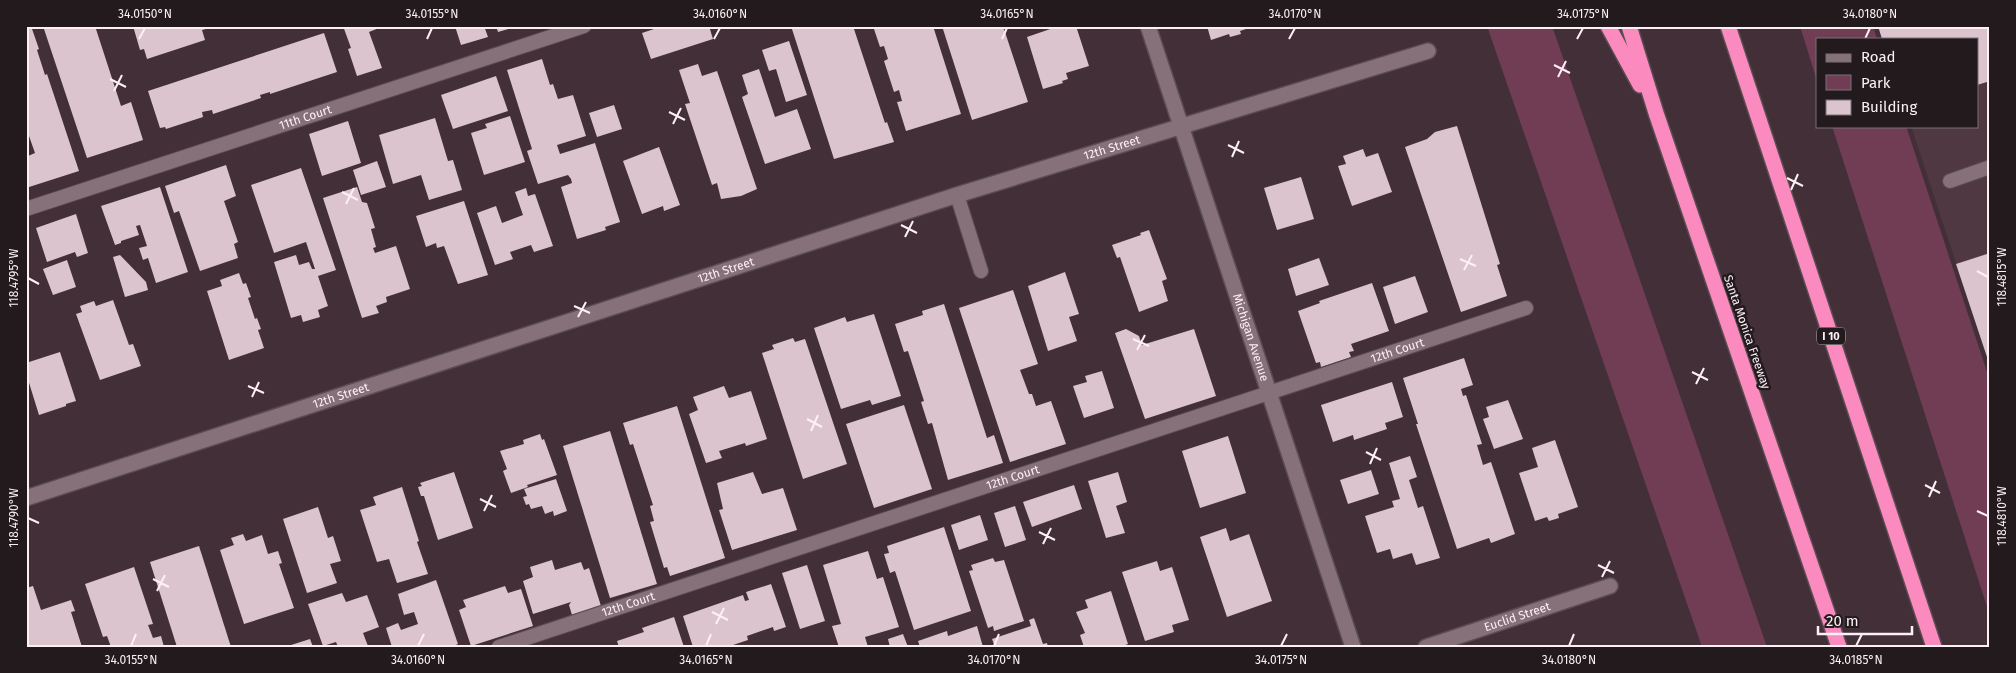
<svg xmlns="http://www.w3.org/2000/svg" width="2016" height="673" font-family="'Fira Sans',sans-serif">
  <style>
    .built { fill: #503843 }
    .green { fill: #713d55 }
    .building { fill: #dcc4ce }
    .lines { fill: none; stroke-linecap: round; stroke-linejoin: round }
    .lane-casing { stroke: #5b4b52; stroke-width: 16 }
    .street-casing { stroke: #5b4b52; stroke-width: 18 }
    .highway-casing { stroke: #5b4b52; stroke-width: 18 }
    .lane { stroke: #867079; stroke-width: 14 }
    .street { stroke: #867079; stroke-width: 15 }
    .highway { stroke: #fb8abf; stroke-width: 15 }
    .ticks { fill: none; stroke: #fcf0f5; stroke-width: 2 }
    .labels { text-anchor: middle; stroke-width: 5; stroke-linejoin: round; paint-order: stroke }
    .shield { fill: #231a1e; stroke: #bbb0b4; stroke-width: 1 }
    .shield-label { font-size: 11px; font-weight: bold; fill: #fcf0f5 }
    .street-label { font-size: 12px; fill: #fcf0f5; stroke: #231a1e }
    .neatline { fill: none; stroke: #fcf0f5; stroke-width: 2 }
    .ticks-label { font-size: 12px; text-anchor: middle; fill: #fcf0f5 }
  </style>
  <rect width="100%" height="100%" fill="#422f38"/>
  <path class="built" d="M1990,26V366L1911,126H1977V39Z"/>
  <g class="green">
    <path d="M1487,26H1552L1767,647H1702Z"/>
    <path d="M1800,26H1873L1877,39H1817V81Z"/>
    <path d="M1832,126H1906L1990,381V616Z"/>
  </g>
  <g class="building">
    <path d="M26,26H31L39,49L37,50L45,75L47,74L79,171L26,188V152L28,156L35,153L29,136L26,137Z"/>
    <path d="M43,26H95L121,106L131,102L143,140L87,158Z"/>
    <path d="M133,26H204L206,29L202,30L205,40L147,59L144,49L140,50Z"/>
    <path d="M343,26H384L369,32L382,68L357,76L348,49L351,48Z"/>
    <path d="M455,26H484L488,37L461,45Z"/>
    <path d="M496,26H515V27L498,32Z"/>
    <path d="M663,26H709L713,39L651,59L642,33Z"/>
    <path d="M791,26H853L885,123L887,122L894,142L834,159Z"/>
    <path d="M873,26H933L961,114L906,131L897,102L902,101L899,90L894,92L884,61L888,59L884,46L880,47Z"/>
    <path d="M942,26H1003L1028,102L972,120Z"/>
    <path d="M1059,26H1076L1089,66L1066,73L1068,79L1062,81L1063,83L1043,89L1027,37Z"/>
    <path d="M1207,26H1252V27L1240,31L1241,34L1230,37L1229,34L1211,40Z"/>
    <path d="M1878,26H1990V81L1977,85V39H1882Z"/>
    <path d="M324,33L337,72L270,94V92L260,95L261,98L213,114L212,110L202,112L203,117L166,129L165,127L160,128L148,91Z"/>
    <path d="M789,41L807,95L786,102L776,69L769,71L762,50Z"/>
    <path d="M542,59L550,85L553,84L558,99L573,95L586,136L557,145L560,154L595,143L620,222L605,227L606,230L577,239L561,187L572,183L571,179L568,175L538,184L527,151L532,149L507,70Z"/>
    <path d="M698,64L702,76L717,71L757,189L741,196L721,199L717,183L712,185L685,104L690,103L679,70Z"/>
    <path d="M759,69L775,117L797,109L811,149L765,164L742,97L748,94L742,75Z"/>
    <path d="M496,76L508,111L453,129L441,95Z"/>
    <path d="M614,105L622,129L597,137L589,113Z"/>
    <path d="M510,116L525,162L484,175L471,133L487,128L485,124Z"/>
    <path d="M435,118L448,161L453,160L462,190L429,200L421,175L393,184L379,135Z"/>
    <path d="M348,121L361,163L322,176L309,134Z"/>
    <path d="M1457,126L1500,264L1497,265L1507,296L1461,312L1405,147L1427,139L1435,132Z"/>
    <path d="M659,147L680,205L664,211L663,206L642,214L623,161Z"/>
    <path d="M1363,149L1366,157L1378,153L1392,192L1352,206L1338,166L1346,164L1343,156Z"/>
    <path d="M377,161L386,187L361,195L353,170Z"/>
    <path d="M226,165L236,196L224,201L238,242L234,244L238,258L200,271L179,211L174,213L165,186Z"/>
    <path d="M301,168L336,270L318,276L328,306L318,310L320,317L303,322L301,315L291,318L274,262L296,255L299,265L309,262L312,269H315L306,242L274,253L251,185Z"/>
    <path d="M1301,177L1314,219L1277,230L1264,188Z"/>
    <path d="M160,187L188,272L156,283L148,258L143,260L139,248L147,246L140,225L136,226L139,235L121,241V243L115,245L101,206Z"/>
    <path d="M357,187L362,202L367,203L375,228L371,229L376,247L373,248L375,253L396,246L410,289L386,297L387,302L376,306L379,313L362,318L323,198Z"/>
    <path d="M526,188L528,196L535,194L553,246L534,252L531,245L510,252L513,259L495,265L477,213L496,206L502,223L523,215L515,192Z"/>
    <path d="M464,201L488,275L458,284L444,246L437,248L436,243L426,247L416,216Z"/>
    <path d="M76,214L88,253L77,257L75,252L47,262L36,228Z"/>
    <path d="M1149,230L1167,279L1162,281L1168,301L1139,312L1120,257L1117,258L1112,245L1141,235L1140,233Z"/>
    <path d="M1990,253V362L1989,363L1956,264Z"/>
    <path d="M120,255L146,282L148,290L125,297L113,257Z"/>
    <path d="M1319,258L1329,285L1296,296L1288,269Z"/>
    <path d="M67,260L76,287L53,295L43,269Z"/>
    <path d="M1065,272L1079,314L1069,317L1077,341L1048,351L1028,286Z"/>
    <path d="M239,273L243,284L246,283L251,297L248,298L255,319L257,318L261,329L258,330L264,348L229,360L207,291L222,286L220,280Z"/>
    <path d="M1415,276L1428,312L1395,324L1383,287Z"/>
    <path d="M1372,283L1389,331L1351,344L1354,351L1349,352L1351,357L1321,367L1320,362L1316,363L1298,311L1320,303L1319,301Z"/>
    <path d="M1013,290L1038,364L1020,370L1029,394H1032L1036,406L1051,401L1066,444L1010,462L959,308Z"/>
    <path d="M113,300L129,345L133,344L141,366L100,380L76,314L82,312L80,306L94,301L96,306Z"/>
    <path d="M944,304L987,438L994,435L1003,463L948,480L932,423L928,424L921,402L924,401L908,351L904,352L895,324L923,315L922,311Z"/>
    <path d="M874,314L901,396L872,405L870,400L841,409L814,328L845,317L847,322Z"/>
    <path d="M1126,329L1139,336L1142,345L1194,329L1216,396L1145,419L1115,333Z"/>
    <path d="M793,338L795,342L805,339L847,464L803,479L762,353L774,349L772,345Z"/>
    <path d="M60,352L76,401L66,404V406L39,415L26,373V363Z"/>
    <path d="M1464,358L1473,385L1461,389L1463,396L1466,395L1482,444L1477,445L1483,465L1491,462L1515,534L1491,543L1489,538L1457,549L1416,424H1418L1403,378Z"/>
    <path d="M1102,371L1114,408L1084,418L1073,386L1087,382L1085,376Z"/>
    <path d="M1392,382L1403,417L1385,423L1387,429L1354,440L1353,435L1333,442L1321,405Z"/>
    <path d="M724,386L729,398L751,391L767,439L746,446L745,443L719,451L722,458L706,463L689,414L698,410L693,397Z"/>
    <path d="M1508,400L1523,439L1494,449L1483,419L1489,417L1486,407Z"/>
    <path d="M904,405L932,489L874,508L846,424Z"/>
    <path d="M677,406L725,558L670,576L667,567L664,568L650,522L654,521L650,506L653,505L633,444L630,445L623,423Z"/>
    <path d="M610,431L657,584L610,598L563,446Z"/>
    <path d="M540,434L542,440L544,439L557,475L527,485L528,487L511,493L503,471L507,469L500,451L524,444L523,440Z"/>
    <path d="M1228,436L1246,493L1200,508L1182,451Z"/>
    <path d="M1555,440L1578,507L1558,514L1559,518L1549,521L1547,517L1535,521L1519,473L1538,467L1532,448Z"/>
    <path d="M1410,456L1417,477L1409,480L1418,508L1423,506L1440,558L1416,565L1412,553L1393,559L1390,549L1377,553L1365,516L1394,507L1392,501L1400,499L1389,463Z"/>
    <path d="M1371,470L1379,494L1348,504L1340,480Z"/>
    <path d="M454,472L473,528L438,540L424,496H421L418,487L422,486L420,483Z"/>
    <path d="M753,472L762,494L783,488L797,530L732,550L719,510L723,509L717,483Z"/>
    <path d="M1118,472L1127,502L1116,506L1125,533L1106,538L1088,481Z"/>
    <path d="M556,479L567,511L554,516L553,511L545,514L542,506L531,509L529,504L526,505L523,497L527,496L524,489Z"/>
    <path d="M1074,485L1082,509L1032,527L1023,502Z"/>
    <path d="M402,487L419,541L417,542L428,574L397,583L389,559L377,562L360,510L376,505L373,497Z"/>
    <path d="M1015,506L1026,540L1005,547L994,513Z"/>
    <path d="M318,507L328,538L333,536L341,561L330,564L337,583L307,593L283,519Z"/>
    <path d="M980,515L988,540L959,550L951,525Z"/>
    <path d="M944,527L971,611L914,630L895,571L890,573L884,554L889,553L887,546Z"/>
    <path d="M1226,528L1230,541L1249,534L1272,601L1227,617L1200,537Z"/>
    <path d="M243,534L246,541L262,535L268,554L278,551L282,563L279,564L294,608L244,624L220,550L234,545L231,538Z"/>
    <path d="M199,546L231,647H177L150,562Z"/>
    <path d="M868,551L877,579L883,577L899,627L865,637L868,647H839L832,626L841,624L823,565Z"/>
    <path d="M993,558L995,562L1004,560L1024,621L994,631L993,626L988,628L969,571L973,570L971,565Z"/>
    <path d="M552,560L555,570L581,562L584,570L589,568L601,606L572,615L569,605L571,602L533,614L523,581L533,577L530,567Z"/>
    <path d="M1157,561L1160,571L1172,567L1189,620L1172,625L1174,632L1145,641L1122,572Z"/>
    <path d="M807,565L825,621L800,629L782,573Z"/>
    <path d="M134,567L153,624L148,625L153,638L161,636L164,647H111L107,636L103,637L85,584Z"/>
    <path d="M436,580L458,644L451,647H392L386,628L398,623L401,630L418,624L414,612L404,615L398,594Z"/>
    <path d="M771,584L786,627L774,631L773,627L747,636L748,640L727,647H693L683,616L743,595L745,601L749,600L746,592Z"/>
    <path d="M33,586L41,610L71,600L75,611L71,612L82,647H26V588Z"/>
    <path d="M505,586L508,593L521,589L533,626L471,646L459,610L466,607L463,600Z"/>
    <path d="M1111,591L1128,644L1120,647H1084L1080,635L1085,633L1076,612L1088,608L1085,600Z"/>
    <path d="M342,593L346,602L367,595L379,627L363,633L368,646L338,647L336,642L323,646L308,604Z"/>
    <path d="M674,617L684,647H619L617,641L644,632L642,628Z"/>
    <path d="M1034,618L1043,644L1047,643L1048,647H995L992,639L1031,626L1029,620Z"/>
    <path d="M977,626L983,647H920L918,641L947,631L948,636Z"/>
    <path d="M903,634L908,647H890L888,639Z"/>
    <path d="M310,639L313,647H288V646Z"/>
  </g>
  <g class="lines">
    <defs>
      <g id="lane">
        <path d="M1950,181L1990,167"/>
        <path d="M957,195L981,271"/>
        <path id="s1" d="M26,209L584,26"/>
        <path id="s2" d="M499,647L1526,308"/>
      </g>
      <g id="street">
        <path id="s3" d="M1148,26L1353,647"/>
        <path id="s4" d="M26,498L957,195L1428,51"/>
        <path id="s5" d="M1426,647L1610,586"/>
      </g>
      <g id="highway">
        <path d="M1608,26L1640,85"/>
        <path d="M1629,26L1656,113L1839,647"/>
        <path d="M1728,26L1934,647"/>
      </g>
    </defs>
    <use href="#lane" class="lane-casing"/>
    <use href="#street" class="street-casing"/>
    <use href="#highway" class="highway-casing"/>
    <use href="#lane" class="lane"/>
    <use href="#street" class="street"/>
    <use href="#highway" class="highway"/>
  </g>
  <path class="ticks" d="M139,39L145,28M427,39L432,28M714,39L720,28M1002,39L1007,28M1289,39L1295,28M1577,39L1583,28M1865,39L1870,28M1554,65L1570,73M1558,77L1566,61M110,79L126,87M114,91L122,75M669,112L685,120M673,124L681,108M1228,145L1244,153M1232,157L1239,141M1787,178L1803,186M1791,190L1798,174M342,192L358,200M346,204L354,188M901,225L917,233M905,237L913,221M1460,259L1476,266M1464,270L1472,255M1977,271L1988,277M28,278L39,284M574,306L590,313M578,317L586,302M1133,339L1149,346M1137,350L1145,335M1692,372L1708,380M1696,384L1704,368M248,386L264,393M252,397L259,382M807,419L822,427M811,431L818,415M1366,452L1381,460M1370,464L1377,448M1925,485L1940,493M1929,497L1936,481M480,499L496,507M484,511L492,495M1977,511L1988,516M28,518L39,523M1039,532L1055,540M1043,544L1051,528M1598,565L1614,573M1602,577L1610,561M153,579L169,587M157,591L165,575M712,612L728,620M716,624L724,608M131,646L136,634M418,646L424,634M706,646L711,634M994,646L999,634M1281,646L1287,634M1569,646L1574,634M1856,646L1862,634"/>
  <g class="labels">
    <rect class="shield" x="1817" y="327.5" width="28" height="17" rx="4"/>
    <g class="shield-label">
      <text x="1831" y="340">I 10</text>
    </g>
    <g class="street-label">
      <text dy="4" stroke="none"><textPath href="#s1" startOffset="294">11th Court</textPath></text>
      <text dy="4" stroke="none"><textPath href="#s4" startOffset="1141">12th Street</textPath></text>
      <text dy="4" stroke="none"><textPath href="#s4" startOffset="736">12th Street</textPath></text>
      <text transform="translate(1747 332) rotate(71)" y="4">Santa Monica Freeway</text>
      <text dy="4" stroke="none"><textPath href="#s3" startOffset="328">Michigan Avenue</textPath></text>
      <text dy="4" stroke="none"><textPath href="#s2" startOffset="946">12th Court</textPath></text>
      <text dy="4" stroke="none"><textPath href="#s4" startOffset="331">12th Street</textPath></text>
      <text dy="4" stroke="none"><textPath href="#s2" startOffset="541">12th Court</textPath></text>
      <text dy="4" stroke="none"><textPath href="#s2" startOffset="136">12th Court</textPath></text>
      <text dy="4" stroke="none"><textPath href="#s5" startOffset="96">Euclid Street</textPath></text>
    </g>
  </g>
  <rect width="2016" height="673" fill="none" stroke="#231a1e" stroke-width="55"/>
  <rect x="1816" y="38" width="162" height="90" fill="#231a1e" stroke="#7a7074"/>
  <rect x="1826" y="54" width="25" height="8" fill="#867079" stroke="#7a7074"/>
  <text x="1861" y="62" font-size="15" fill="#fcf0f5">Road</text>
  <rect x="1826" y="75" width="25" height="15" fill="#713d55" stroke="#7a7074"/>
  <text x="1861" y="88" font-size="15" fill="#fcf0f5">Park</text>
  <rect x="1826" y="100" width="25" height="15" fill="#dcc4ce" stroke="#7a7074"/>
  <text x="1861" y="112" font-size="15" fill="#fcf0f5">Building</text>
  <path d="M1818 626v8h94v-8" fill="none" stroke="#fcf0f5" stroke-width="2.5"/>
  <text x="1826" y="626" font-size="15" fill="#fcf0f5" stroke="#231a1e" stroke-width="4" paint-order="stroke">20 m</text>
  <rect x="28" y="28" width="1960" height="618" class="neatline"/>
  <g class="ticks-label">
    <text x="145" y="18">34.0150°N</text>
    <text x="432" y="18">34.0155°N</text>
    <text x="720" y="18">34.0160°N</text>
    <text x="1007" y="18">34.0165°N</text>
    <text x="1295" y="18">34.0170°N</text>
    <text x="1583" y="18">34.0175°N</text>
    <text x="1870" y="18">34.0180°N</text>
    <text transform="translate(2002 277) rotate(-90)" y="4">118.4815°W</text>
    <text transform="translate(14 278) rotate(-90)" y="4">118.4795°W</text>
    <text transform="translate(2002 516) rotate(-90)" y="4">118.4810°W</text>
    <text transform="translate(14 518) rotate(-90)" y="4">118.4790°W</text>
    <text x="131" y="664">34.0155°N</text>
    <text x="418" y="664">34.0160°N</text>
    <text x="706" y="664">34.0165°N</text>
    <text x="994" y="664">34.0170°N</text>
    <text x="1281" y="664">34.0175°N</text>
    <text x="1569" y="664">34.0180°N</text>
    <text x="1856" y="664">34.0185°N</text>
  </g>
</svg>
